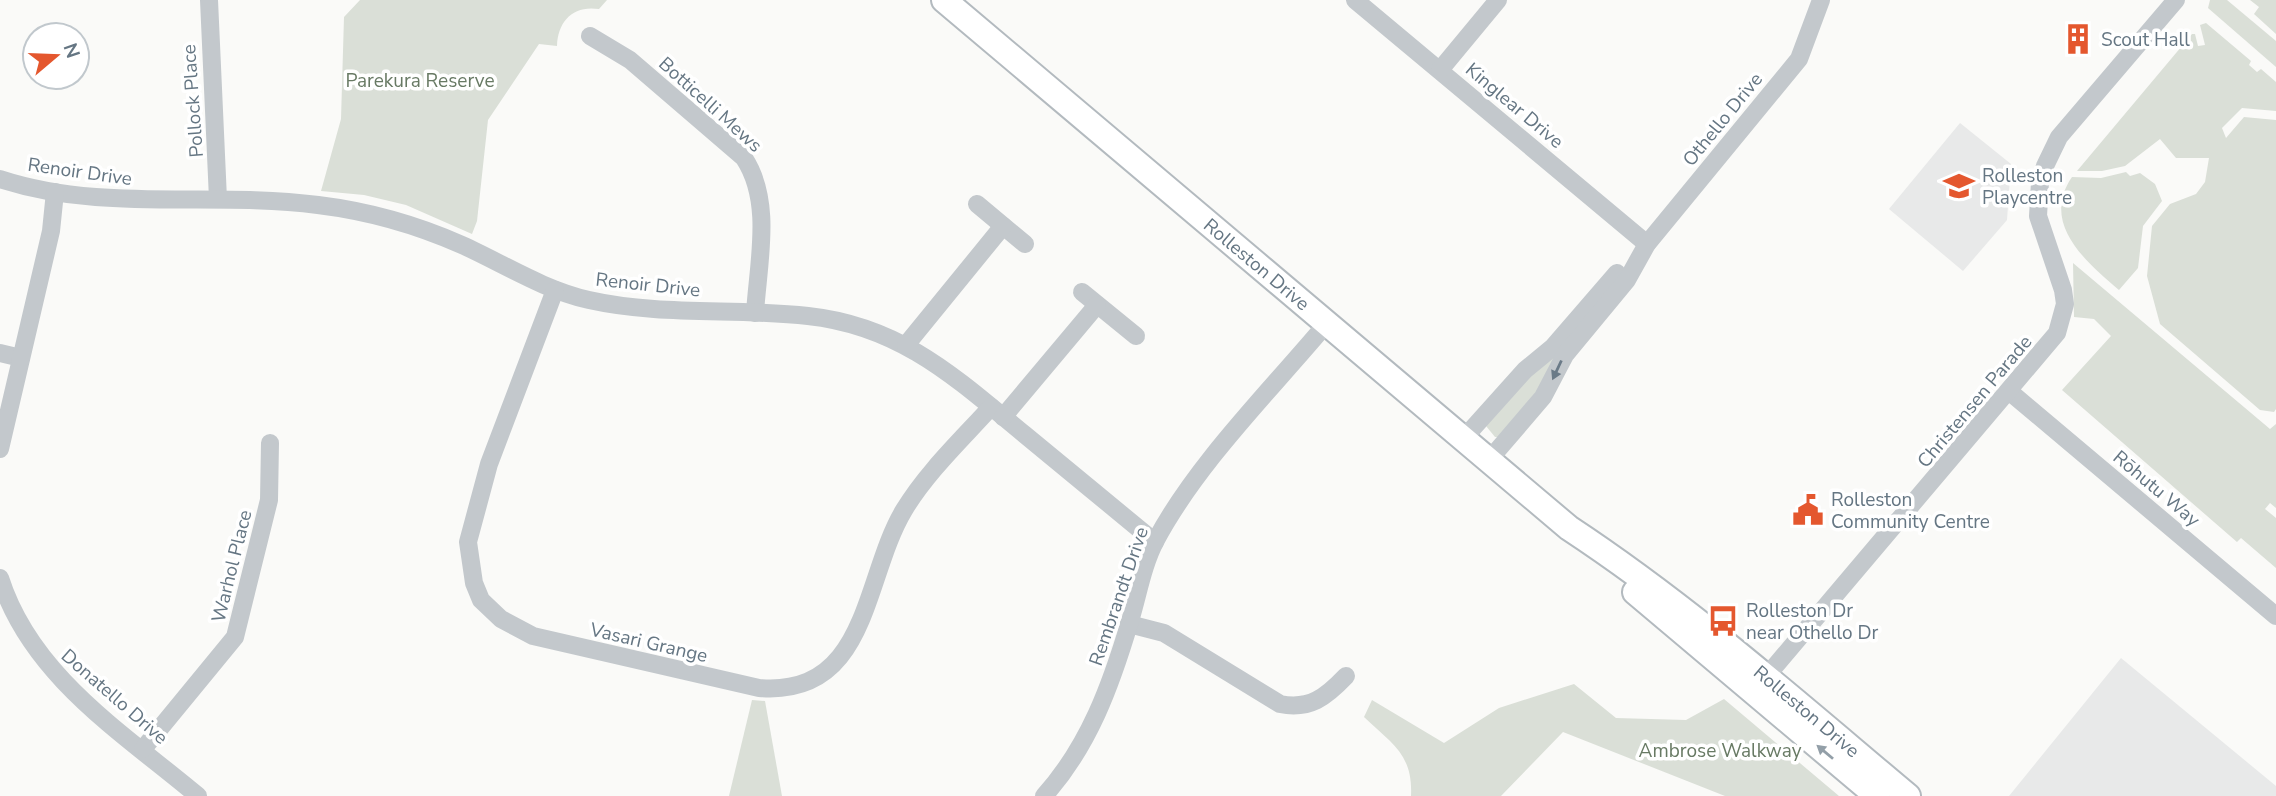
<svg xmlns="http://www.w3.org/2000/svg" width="2276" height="796" font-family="'Nunito Sans',sans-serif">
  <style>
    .built { fill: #e8e9e9 }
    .green { fill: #dadfd7 }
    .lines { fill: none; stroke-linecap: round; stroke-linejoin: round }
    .secondary-casing { stroke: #b3babf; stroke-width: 28 }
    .minor { stroke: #c3c8cc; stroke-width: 18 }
    .secondary { stroke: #fff; stroke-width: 24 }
    .oneway { fill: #6a7a87 }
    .oneway2 { fill: #939fa8 }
    .labels { text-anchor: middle; stroke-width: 7; stroke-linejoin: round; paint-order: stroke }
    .poi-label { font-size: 19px; fill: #657683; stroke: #fff; text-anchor: start }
    .park-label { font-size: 19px; fill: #687a64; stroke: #fff }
    .street-label { font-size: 19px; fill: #657683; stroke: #fff }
  </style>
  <rect width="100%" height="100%" fill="#fafaf8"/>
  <g class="built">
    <path d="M1960,123L2011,164L2007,220L1963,271L1889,209Z"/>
    <path d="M2121,658L2276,786V796H2009Z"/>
  </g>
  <g class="green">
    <path d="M360,0H607L599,9C573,5 558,21 557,46L539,44L488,120L477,221L472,234L406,205L364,195L321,191L341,119L344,17Z"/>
    <path d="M2210,0H2227L2276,41V67L2208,8Z"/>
    <path d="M2250,0H2276V34L2254,14L2259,7Z"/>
    <path d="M2206,23L2251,61L2249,65L2257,72L2261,69L2276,82V111L2242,108L2222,128L2226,138L2244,117L2276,120V409L2274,412L2260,410L2160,324L2147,276L2152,226L2170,204L2196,194L2205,182L2209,158H2176L2160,139L2125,166L2102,171H2077L2192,34H2195L2198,46L2205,45L2200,25Z"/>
    <path d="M2126,172L2130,176L2140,173L2155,184L2162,201L2143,226L2138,268L2119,290C2086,262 2040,223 2072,177L2101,178Z"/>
    <path d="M2073,263L2270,429L2276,424V508L2270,503L2265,509L2276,518V568L2241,538L2237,542L2062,390L2111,336L2094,319L2074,317Z"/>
    <path d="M1621,274L1548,383L1499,437H1495L1486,426Z"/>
    <path d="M1574,684L1616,718L1686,720L1724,699L1839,796H1725L1563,732L1501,796H1411C1413,754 1392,744 1364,717L1372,700L1444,743L1499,708Z"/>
    <path d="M752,700L765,701L782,796H729Z"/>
  </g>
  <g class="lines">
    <defs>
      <g id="secondary">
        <path d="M944,0L1569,528C1689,607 1797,703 1908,796"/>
        <path d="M1635,592L1877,796"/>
      </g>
    </defs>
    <use href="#secondary" class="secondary-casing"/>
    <g class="minor">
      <path d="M209,0L218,199"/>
      <path d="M1355,0L1647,244"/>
      <path d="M590,36L630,60L744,158C773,202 758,263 755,313"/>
      <path d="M1440,70L1498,0"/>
      <path d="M0,179C104,213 211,191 318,205C367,211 417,225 462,245C504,264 544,290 589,300C660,316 736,308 808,316C901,326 956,378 1024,434C1068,470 1111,506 1155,542"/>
      <path d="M977,204L1025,244"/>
      <path d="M555,290L489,464L468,542L474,583L481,600L501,619L533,636L759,688C869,697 863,578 904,510C927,472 962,439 991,407"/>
      <path d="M1082,292L1136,336"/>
      <path d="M906,345L1003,226"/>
      <path d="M0,353L21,358"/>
      <path d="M2010,392L2276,616"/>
      <path d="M1003,417L1097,305"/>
      <path d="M1464,438L1525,370L1553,347L1617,273"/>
      <path d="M0,449L51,231L55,192"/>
      <path d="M1489,460L1543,397L1565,355L1627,280L1647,244L1799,59L1821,0"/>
      <path d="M0,578C31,676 123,733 198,796"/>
      <path d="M1129,624L1164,633L1280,704C1310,710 1326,697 1346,676"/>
      <path d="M1759,685L2057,333L2065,304L2063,290L2038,216L2040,182L2045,166L2059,137L2176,0"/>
      <path d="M143,749L235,637L269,500L270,443"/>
      <path d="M1044,796C1089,746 1111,685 1130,621C1138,595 1143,564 1156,540C1197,463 1271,390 1327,323"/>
    </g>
    <use href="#secondary" class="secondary"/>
  </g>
  <defs><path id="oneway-solid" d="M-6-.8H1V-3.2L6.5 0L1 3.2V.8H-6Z" transform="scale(1.75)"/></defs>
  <use class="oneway" href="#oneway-solid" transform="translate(1557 370) rotate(115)"/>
  <use class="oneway2" href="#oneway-solid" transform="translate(1825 752) rotate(-140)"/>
  <defs>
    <symbol id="building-bare" viewBox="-9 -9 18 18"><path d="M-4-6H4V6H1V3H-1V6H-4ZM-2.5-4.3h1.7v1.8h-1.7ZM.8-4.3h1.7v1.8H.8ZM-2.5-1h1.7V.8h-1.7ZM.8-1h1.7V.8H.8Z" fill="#e4572e" stroke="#fff" stroke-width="2.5" paint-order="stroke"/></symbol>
    <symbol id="school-bare" viewBox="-9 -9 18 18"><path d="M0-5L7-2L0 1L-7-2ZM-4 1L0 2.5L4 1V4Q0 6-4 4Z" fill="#e4572e" stroke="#fff" stroke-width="2.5" paint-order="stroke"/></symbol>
    <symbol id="civic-bare" viewBox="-9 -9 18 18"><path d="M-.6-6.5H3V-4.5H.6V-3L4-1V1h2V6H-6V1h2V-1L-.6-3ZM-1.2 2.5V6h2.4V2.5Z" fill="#e4572e" stroke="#fff" stroke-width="2.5" paint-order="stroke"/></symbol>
    <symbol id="bus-bare" viewBox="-9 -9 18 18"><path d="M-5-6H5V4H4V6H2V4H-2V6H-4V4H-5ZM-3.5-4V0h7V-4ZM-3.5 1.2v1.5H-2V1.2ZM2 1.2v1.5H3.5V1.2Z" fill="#e4572e" stroke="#fff" stroke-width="2.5" paint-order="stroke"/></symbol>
  </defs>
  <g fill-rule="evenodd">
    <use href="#building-bare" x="2056" y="17" width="44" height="44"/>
    <use href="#school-bare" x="1937" y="164" width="44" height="44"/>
    <use href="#civic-bare" x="1786" y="488" width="44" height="44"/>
    <use href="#bus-bare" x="1701" y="599" width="44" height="44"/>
  </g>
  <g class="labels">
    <g class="poi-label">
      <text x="2101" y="46">Scout Hall</text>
      <text x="1982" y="182">Rolleston<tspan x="1982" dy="22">Playcentre</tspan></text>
      <text x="1831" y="506">Rolleston<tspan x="1831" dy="22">Community Centre</tspan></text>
      <text x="1746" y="617">Rolleston Dr<tspan x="1746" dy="22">near Othello Dr</tspan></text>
    </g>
    <g class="park-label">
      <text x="420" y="87">Parekura Reserve</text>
      <text x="1720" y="757">Ambrose Walkway</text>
    </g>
    <g class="street-label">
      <text transform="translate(192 101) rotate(-94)" y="7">Pollock Place</text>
      <text transform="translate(711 104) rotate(42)" y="7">Botticelli Mews</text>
      <text transform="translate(1515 105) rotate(40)" y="7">Kinglear Drive</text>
      <text transform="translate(1722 119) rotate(-51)" y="7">Othello Drive</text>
      <text transform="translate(80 171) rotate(8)" y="7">Renoir Drive</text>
      <text transform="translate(1257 264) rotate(40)" y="7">Rolleston Drive</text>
      <text transform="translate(648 284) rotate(6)" y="7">Renoir Drive</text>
      <text transform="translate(1974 401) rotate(-50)" y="7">Christensen Parade</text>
      <text transform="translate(2157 488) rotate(40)" y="7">Rōhutu Way</text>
      <text transform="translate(231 566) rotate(-76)" y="7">Warhol Place</text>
      <text transform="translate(1118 596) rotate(-71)" y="7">Rembrandt Drive</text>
      <text transform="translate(649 642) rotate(13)" y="7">Vasari Grange</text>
      <text transform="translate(115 696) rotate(41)" y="7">Donatello Drive</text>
      <text transform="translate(1807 711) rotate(40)" y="7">Rolleston Drive</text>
    </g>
  </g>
  <g transform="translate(56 56) rotate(71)"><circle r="33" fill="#ffffff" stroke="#c1c8cd" stroke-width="2"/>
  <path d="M0-5L12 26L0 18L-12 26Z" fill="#e4572e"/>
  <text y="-10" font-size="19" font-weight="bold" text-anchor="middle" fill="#657683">N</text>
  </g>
</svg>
